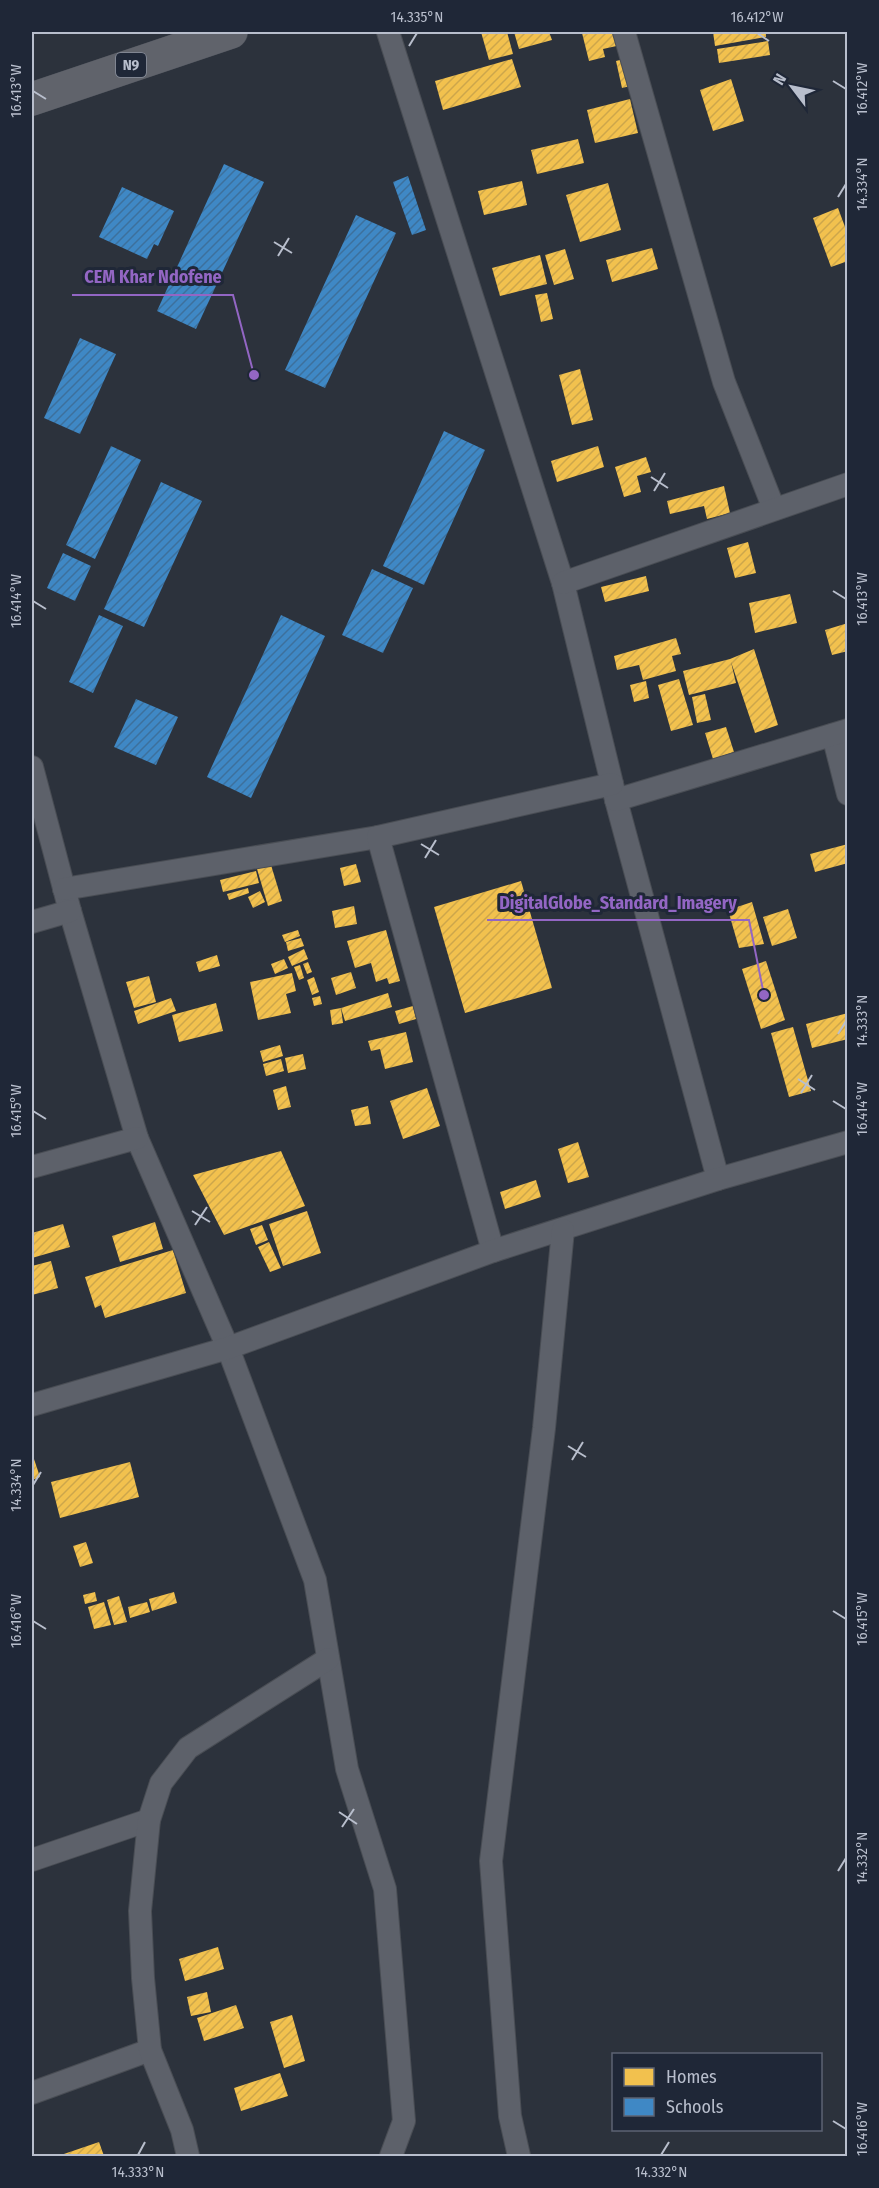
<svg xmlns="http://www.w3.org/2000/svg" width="879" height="2188" font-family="'Fira Sans Condensed',sans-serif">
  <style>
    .homes { fill: url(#homes-hatch) }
    .schools { fill: url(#schools-hatch) }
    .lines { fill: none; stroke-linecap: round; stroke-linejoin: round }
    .minor-casing { stroke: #494d54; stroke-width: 24 }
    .primary-casing { stroke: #4a4f58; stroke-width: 34 }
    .minor { stroke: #5d616a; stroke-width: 22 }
    .primary { stroke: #60636b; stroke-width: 33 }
    .ticks { fill: none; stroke: #b8becc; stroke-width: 2 }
    .labels { text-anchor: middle; stroke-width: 6; stroke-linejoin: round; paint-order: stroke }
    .shield { fill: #1f2737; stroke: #8a919f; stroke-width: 1.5 }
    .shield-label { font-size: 15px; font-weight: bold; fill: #b8becc }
    .leader { fill: none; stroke: #9366c4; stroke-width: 2 }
    .callout-dot { fill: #9366c4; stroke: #1f2737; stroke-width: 2 }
    .callout-label { font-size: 18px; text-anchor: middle; font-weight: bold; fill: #9366c4; stroke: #1f2737; stroke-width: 6; stroke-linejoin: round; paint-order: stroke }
    .neatline { fill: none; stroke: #b8becc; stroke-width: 2 }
    .ticks-label { font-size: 15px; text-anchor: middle; fill: #b8becc }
  </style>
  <defs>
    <pattern id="homes-hatch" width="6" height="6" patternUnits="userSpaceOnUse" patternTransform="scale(1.5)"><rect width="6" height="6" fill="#f2c14e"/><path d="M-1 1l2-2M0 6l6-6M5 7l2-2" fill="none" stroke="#cda64b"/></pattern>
    <pattern id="schools-hatch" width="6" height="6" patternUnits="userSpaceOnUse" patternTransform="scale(1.5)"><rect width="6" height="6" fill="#3f88c5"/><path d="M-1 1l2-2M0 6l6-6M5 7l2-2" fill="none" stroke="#3d709c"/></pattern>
  </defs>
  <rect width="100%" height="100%" fill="#2c323c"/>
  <g class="homes">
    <path d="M481,32H507L513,54L489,60Z"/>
    <path d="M514,32H549L552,40L519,49Z"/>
    <path d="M587,32H617L621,45L603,49L605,57L589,61L582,33Z"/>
    <path d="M713,32H766V37L715,46Z"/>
    <path d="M768,41L770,55L719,63L717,49Z"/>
    <path d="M628,58L635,85L622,88L616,61Z"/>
    <path d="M512,59L521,87L443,110L435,81Z"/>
    <path d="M731,79L744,121L713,131L700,90Z"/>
    <path d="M630,99L638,133L595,143L587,110Z"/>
    <path d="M578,139L584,163L537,174L531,150Z"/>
    <path d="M522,181L527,205L484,215L478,191Z"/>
    <path d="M608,183L621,230L580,242L566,195Z"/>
    <path d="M838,208L848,235V261L831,267L813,218Z"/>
    <path d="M652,248L658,269L612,282L606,260Z"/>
    <path d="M565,249L574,279L554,285L545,255Z"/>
    <path d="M540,255L547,284L500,296L492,268Z"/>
    <path d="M547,293L553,319L541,322L535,295Z"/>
    <path d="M580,369L593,420L572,425L559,375Z"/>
    <path d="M598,446L604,467L557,482L551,461Z"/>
    <path d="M646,457L651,472L637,476L641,492L624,497L615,467Z"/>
    <path d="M724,486L730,513L707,519L704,506L670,514L667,501Z"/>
    <path d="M748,542L756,573L735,578L727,548Z"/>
    <path d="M646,576L649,591L605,602L601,587Z"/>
    <path d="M790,594L797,623L755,633L749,603Z"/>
    <path d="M848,623V651L832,655L825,630Z"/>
    <path d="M676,638L681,654L672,656L676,671L643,680L639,665L617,670L614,656Z"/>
    <path d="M754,649L778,725L755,733L731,662L736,683L689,695L683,671L730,659Z"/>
    <path d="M679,679L693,725L671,731L658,685Z"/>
    <path d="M646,681L649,698L634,702L630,685Z"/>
    <path d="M705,694L711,720L697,723L692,697Z"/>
    <path d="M726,727L734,752L713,759L705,733Z"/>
    <path d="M848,844V863L815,872L810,854Z"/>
    <path d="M356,864L361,882L344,886L340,868Z"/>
    <path d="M271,865L282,901L268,906L257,869Z"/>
    <path d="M256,871L259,883L223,892L220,880Z"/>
    <path d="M521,881L552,988L465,1013L434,907Z"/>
    <path d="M248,888L249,893L229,900L227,894Z"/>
    <path d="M260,891L265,902L253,908L248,897Z"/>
    <path d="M752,902L764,944L739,948L728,910Z"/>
    <path d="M354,906L357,924L335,928L332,911Z"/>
    <path d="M788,909L797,938L772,946L763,917Z"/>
    <path d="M298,930L300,936L285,942L282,935Z"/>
    <path d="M386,930L400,981L389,984L387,978L376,982L371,963L355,968L347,941Z"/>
    <path d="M301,938L304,946L288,951L286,942Z"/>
    <path d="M304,949L308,959L292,966L288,957Z"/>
    <path d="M217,955L220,966L199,972L196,962Z"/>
    <path d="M284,959L288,968L275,974L271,964Z"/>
    <path d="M766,961L785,1020L761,1029L742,969Z"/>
    <path d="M308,962L312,972L307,974L303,964Z"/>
    <path d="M300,965L304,978L299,980L294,967Z"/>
    <path d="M351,972L356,988L336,995L331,978Z"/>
    <path d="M292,973L296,991L286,994L291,1013L258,1020L250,982Z"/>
    <path d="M149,976L156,1002L134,1008L126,982Z"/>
    <path d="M314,977L319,992L312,995L307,980Z"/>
    <path d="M388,993L392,1007L345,1021L341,1008Z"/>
    <path d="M320,996L322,1004L314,1006L312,998Z"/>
    <path d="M171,998L176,1011L138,1024L134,1011Z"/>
    <path d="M216,1003L223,1031L179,1042L172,1015Z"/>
    <path d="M413,1006L416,1019L399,1024L395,1011Z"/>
    <path d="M341,1008L343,1023L332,1025L330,1010Z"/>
    <path d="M848,1013V1039L812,1048L806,1024Z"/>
    <path d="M793,1027L811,1091L789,1097L771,1033Z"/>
    <path d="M406,1032L413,1062L385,1069L380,1049L371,1051L368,1041Z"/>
    <path d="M280,1045L283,1056L263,1062L260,1051Z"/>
    <path d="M303,1054L306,1069L288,1073L285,1058Z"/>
    <path d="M281,1059L284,1071L266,1076L263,1064Z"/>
    <path d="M286,1086L291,1107L278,1110L273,1090Z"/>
    <path d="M427,1088L440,1126L403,1139L390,1101Z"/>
    <path d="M368,1106L371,1124L355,1126L351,1110Z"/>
    <path d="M578,1142L589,1177L568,1183L558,1149Z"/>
    <path d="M281,1151L305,1206L224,1235L193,1175Z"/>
    <path d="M536,1180L541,1197L505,1209L500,1192Z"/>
    <path d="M307,1211L321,1253L283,1266L269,1224Z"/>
    <path d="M155,1222L163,1249L120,1262L112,1236Z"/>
    <path d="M63,1224L70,1247L32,1258V1233Z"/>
    <path d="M262,1225L268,1240L256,1245L250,1229Z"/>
    <path d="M269,1242L281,1268L270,1272L258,1247Z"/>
    <path d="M173,1250L186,1293L105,1318L101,1305L95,1308L85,1277Z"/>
    <path d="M51,1261L58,1288L32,1295V1266Z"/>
    <path d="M32,1453L40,1477L32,1480Z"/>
    <path d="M130,1462L139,1497L60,1518L51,1482Z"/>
    <path d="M86,1542L93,1563L80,1567L73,1546Z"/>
    <path d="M95,1592L97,1601L85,1604L83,1595Z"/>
    <path d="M174,1592L177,1603L152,1611L149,1599Z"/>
    <path d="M119,1596L127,1622L114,1625L107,1600Z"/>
    <path d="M104,1602L111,1625L94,1629L88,1607Z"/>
    <path d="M147,1602L150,1612L130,1618L128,1607Z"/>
    <path d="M218,1947L224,1969L185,1981L179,1959Z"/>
    <path d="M207,1992L211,2012L191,2016L187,1997Z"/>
    <path d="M236,2005L244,2028L204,2041L197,2018Z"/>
    <path d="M292,2015L305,2061L284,2068L270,2022Z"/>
    <path d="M280,2073L288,2096L241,2111L234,2088Z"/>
    <path d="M99,2142L104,2156H58Z"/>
  </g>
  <g class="schools">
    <path d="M224,164L264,182L196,329L157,311Z"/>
    <path d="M408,176L426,230L412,235L393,182Z"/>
    <path d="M122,187L174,211L158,246L154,244L147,259L99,237Z"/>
    <path d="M356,215L396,233L325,388L285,370Z"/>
    <path d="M80,338L116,354L80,434L44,418Z"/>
    <path d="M444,431L485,450L424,585L383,566Z"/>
    <path d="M111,446L141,460L95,559L66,545Z"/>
    <path d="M161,482L202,501L144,627L104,609Z"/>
    <path d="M63,553L91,566L75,601L47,588Z"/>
    <path d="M372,569L413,588L383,653L342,635Z"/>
    <path d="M99,615L123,626L93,693L69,682Z"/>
    <path d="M281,615L325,636L251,798L207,777Z"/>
    <path d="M136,699L178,717L156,765L114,747Z"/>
  </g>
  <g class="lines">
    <defs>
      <g id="minor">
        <path d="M388,32L563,583L616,800L718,1179"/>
        <path d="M624,32L724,382L774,509"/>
        <path d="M563,583L848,484"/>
        <path d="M833,735L848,794"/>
        <path d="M32,767L70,911L137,1138L228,1348L315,1580L347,1769L385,1889L404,2121L391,2156"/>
        <path d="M616,800L848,730"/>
        <path d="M64,889L378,837"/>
        <path d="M32,922L70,911"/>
        <path d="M32,1167L137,1138"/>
        <path d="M493,1251L378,837L612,784"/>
        <path d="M32,1405L228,1348L493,1251L718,1179L848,1142"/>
        <path d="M32,1860L149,1820"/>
        <path d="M32,2093L150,2050"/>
        <path d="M188,2156L182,2130L150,2050L143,1978L140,1911L149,1820L161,1783L188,1748L328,1659"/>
        <path d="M519,2156L510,2116L491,1861L544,1428L563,1230"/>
      </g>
      <path id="primary" d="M32,99L231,32"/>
    </defs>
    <use href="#minor" class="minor-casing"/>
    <use href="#primary" class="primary-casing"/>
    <use href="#minor" class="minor"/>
    <use href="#primary" class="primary"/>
  </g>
  <path class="ticks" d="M757,33L769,41M409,46L417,33M833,81L846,89M33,91L46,99M838,197L846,184M274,242L292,253M278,256L289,238M651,477L668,488M654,491L665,473M833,591L846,599M33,601L46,609M421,844L439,855M425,858L436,840M838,1034L846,1021M798,1079L815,1090M801,1093L812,1075M833,1101L846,1109M33,1111L46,1119M192,1211L210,1222M195,1225L207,1207M568,1446L586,1457M572,1460L583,1442M33,1485L41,1472M833,1611L846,1619M33,1621L46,1629M339,1812L357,1824M342,1827L354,1809M838,1871L846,1858M833,2121L846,2129M138,2155L145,2142M661,2155L669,2142"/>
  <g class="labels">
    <rect class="shield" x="116" y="53" width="30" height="24" rx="4.5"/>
    <g class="shield-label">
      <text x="131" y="70">N9</text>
    </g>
  </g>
  <path class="leader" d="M254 375L233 295H72M764 995L749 920H487"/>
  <g class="callout-dot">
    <circle cx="254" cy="375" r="6"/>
    <circle cx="764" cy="995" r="6"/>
  </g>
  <g class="callout-label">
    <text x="153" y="283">CEM Khar Ndofene</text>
    <text x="618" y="909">DigitalGlobe_Standard_Imagery</text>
  </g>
  <rect width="879" height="2188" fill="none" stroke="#1f2737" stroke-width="66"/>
  <rect x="612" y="2053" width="210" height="78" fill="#1f2737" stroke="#5c6373" stroke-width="1.5"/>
  <rect x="624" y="2068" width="30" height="18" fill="#f2c14e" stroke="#5c6373" stroke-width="1.5"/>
  <text x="666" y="2083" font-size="18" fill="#b8becc">Homes</text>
  <rect x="624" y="2098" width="30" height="18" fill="#3f88c5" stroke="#5c6373" stroke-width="1.5"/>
  <text x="666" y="2113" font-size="18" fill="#b8becc">Schools</text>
  <g transform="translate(792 87) rotate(302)" stroke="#1f2737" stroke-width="4.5" paint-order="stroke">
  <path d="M0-4.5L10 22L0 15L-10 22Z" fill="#b8becc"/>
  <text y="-9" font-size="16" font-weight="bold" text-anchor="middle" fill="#b8becc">N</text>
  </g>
  <rect x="33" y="33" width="813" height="2122" class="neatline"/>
  <g class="ticks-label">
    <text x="417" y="22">14.335°N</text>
    <text x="757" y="22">16.412°W</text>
    <text transform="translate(862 89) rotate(-90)" y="5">16.412°W</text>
    <text transform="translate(16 91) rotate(-90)" y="5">16.413°W</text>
    <text transform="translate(862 184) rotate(-90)" y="5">14.334°N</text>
    <text transform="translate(862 599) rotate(-90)" y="5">16.413°W</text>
    <text transform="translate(16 601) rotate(-90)" y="5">16.414°W</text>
    <text transform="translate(862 1021) rotate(-90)" y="5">14.333°N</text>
    <text transform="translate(862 1109) rotate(-90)" y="5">16.414°W</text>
    <text transform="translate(16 1111) rotate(-90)" y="5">16.415°W</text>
    <text transform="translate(16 1485) rotate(-90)" y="5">14.334°N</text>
    <text transform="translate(862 1619) rotate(-90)" y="5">16.415°W</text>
    <text transform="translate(16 1621) rotate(-90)" y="5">16.416°W</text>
    <text transform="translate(862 1858) rotate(-90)" y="5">14.332°N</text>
    <text transform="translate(862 2129) rotate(-90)" y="5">16.416°W</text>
    <text x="138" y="2177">14.333°N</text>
    <text x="661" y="2177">14.332°N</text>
  </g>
</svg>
